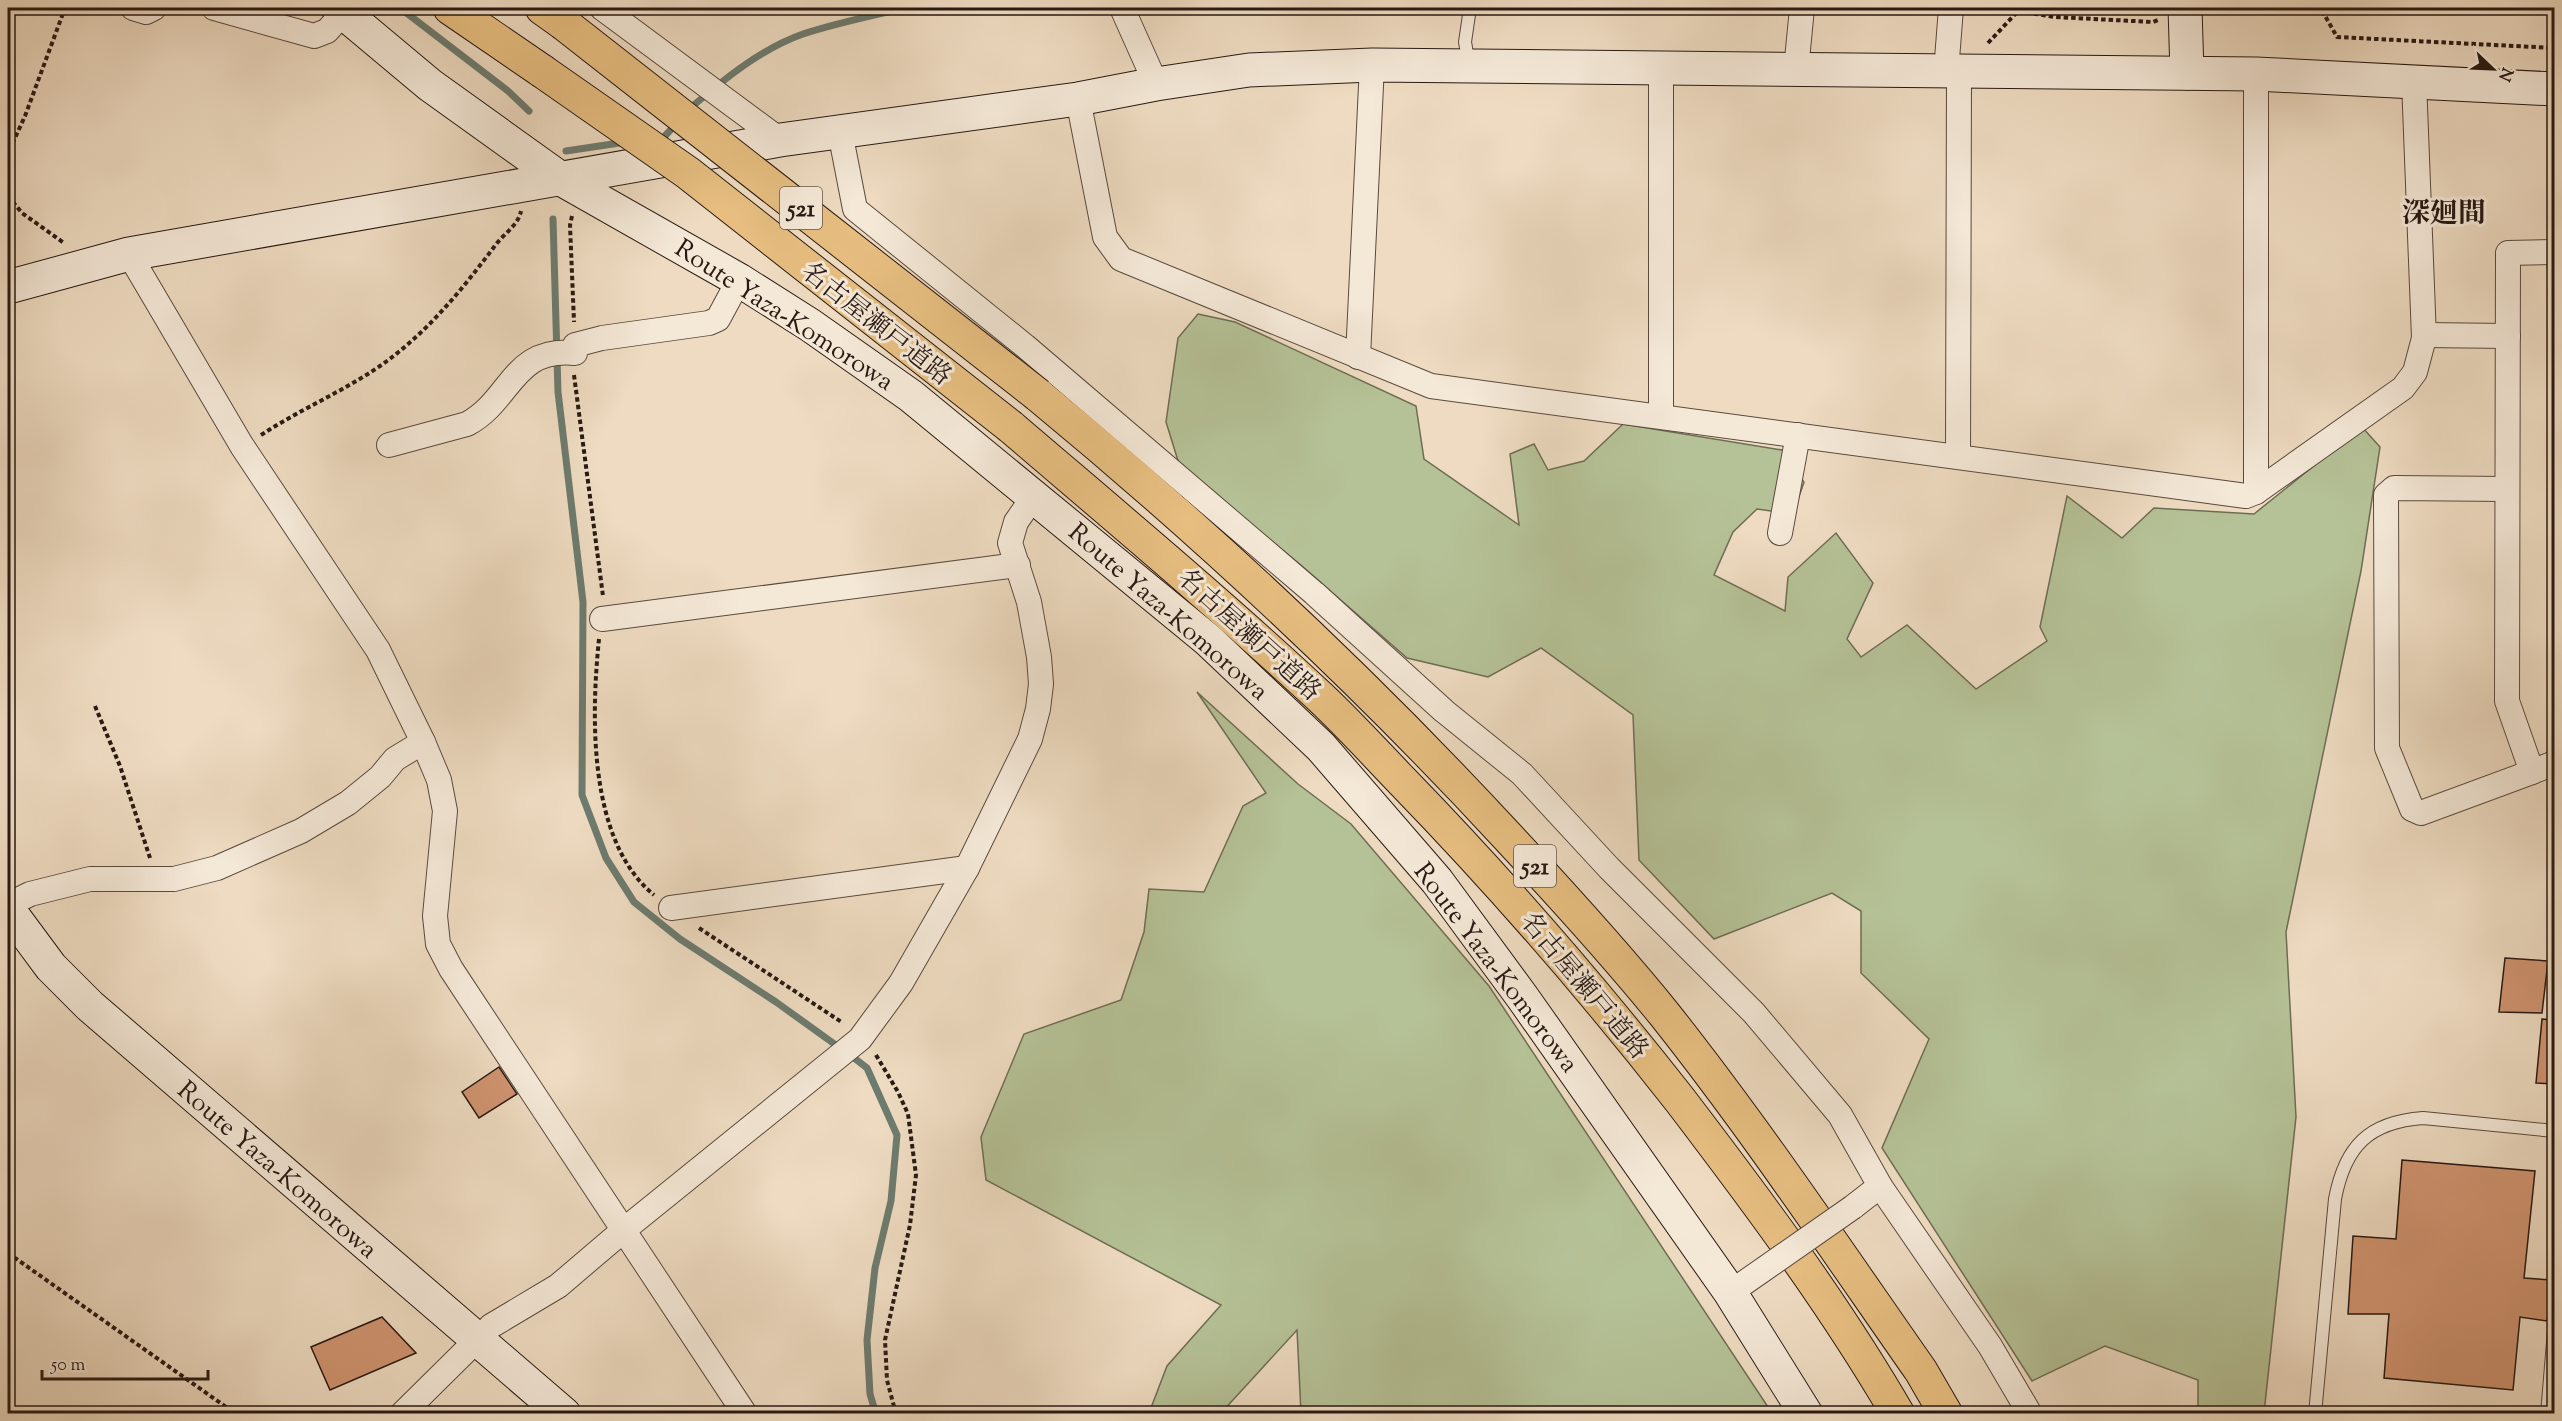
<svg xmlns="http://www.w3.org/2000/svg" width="2562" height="1421" font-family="'Sorts Mill Goudy','Noto Serif JP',serif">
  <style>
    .green { fill: #b5c196; stroke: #6e6d54; stroke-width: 1.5 }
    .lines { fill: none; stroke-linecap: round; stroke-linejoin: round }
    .stream { stroke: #6d7b6f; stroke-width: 7 }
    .building { fill: #cf9470; stroke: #281913; stroke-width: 1.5 }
    .lane-casing { stroke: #5a4a3e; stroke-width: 14 }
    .street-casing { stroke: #5a4a3e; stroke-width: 26 }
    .secondary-casing { stroke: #281913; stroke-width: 35 }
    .highway-casing { stroke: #281913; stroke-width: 35 }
    .path { stroke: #281913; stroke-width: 4; stroke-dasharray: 4.5 3; stroke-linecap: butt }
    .lane { stroke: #f4e8d7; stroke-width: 12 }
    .street { stroke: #f4e8d7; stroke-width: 24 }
    .secondary { stroke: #f4e8d7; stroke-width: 33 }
    .highway { stroke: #e7be80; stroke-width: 33 }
    .street-bridge-casing { stroke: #5a4a3e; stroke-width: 26; stroke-linecap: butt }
    .highway-bridge-casing { stroke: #281913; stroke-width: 35; stroke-linecap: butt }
    .street-bridge { stroke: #f4e8d7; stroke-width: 24 }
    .highway-bridge { stroke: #e7be80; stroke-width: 33 }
    .labels { text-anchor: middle; stroke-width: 6; stroke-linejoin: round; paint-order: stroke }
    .shield { fill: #f4e8d7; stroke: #65574e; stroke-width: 1.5 }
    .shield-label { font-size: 24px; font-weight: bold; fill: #281913 }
    .street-label { font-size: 26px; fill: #281913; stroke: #f4e8d7 }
    .quarter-label { font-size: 28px; font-weight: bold; fill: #281913; stroke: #f4e8d7 }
  </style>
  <rect width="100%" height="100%" fill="#eedbc1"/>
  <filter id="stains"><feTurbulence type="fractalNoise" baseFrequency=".00333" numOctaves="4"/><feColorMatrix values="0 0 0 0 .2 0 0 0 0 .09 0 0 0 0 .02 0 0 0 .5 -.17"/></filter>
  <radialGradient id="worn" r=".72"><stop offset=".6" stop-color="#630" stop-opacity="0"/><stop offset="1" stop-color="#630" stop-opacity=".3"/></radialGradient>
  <g class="green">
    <path d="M1198,314L1235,322L1416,406L1424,459L1519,525L1510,454L1534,444L1548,470L1584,461L1623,424L1782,450L1804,482L1793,514L1757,509L1733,532L1714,575L1785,611L1788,577L1836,533L1873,583L1847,639L1861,657L1907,625L1976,689L2047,641L2040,627L2067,496L2122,538L2154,508L2254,514L2362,427L2380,447L2361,571L2286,932L2296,1117L2264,1413H2198V1380L2105,1346L2032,1381L1882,1148L1929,1039L1861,973V911L1832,893L1714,939L1639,860L1633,715L1541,648L1488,677L1407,658L1303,567L1179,464L1166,422L1178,338Z"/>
    <path d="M1197,692L1298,784L1351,824L1489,986L1772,1413H1301L1297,1330L1221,1413H1149L1167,1366L1221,1305L986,1180L981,1137L1024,1034L1121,1000L1144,932L1149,889L1204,892L1243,806L1266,793Z"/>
  </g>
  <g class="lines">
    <g class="stream">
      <path d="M400,8L508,91L529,111"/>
      <path d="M688,110C722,81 760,49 803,34C836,23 871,16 905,8"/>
      <path d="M658,138L664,137L677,123"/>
      <path d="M566,151L626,142"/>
      <path d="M553,219L558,392L583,602L582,795L606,858L634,902L680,939L776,1002L840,1048"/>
      <path d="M849,1054L867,1068L897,1135L891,1201L875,1268L867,1340L870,1394L876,1414"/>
    </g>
  </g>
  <g class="building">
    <path d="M2505,958L2548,961L2542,1013L2499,1012Z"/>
    <path d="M2542,1019L2554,1020V1084L2536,1083Z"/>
    <path d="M499,1067L517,1094L479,1118L462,1092Z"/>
    <path d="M2402,1160L2535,1171L2524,1278L2552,1280L2547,1321L2520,1317L2513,1390L2384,1378L2389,1314H2348L2353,1236L2396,1239Z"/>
    <path d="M382,1317L416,1353L330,1390L311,1347Z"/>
  </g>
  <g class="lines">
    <defs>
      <g id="lane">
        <path d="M1469,65L1465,42L1470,8"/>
        <path d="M2315,1414L2335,1199C2345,1146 2369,1122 2423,1118L2554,1131"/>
        <path d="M2547,1414L2554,1330"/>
      </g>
      <g id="street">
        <path d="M133,8L146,12L154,8"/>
        <path d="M214,8L314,36L327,31L344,12"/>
        <path d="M602,8L780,140"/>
        <path d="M1122,8L1156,84"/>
        <path d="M1796,70L1802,8"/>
        <path d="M1946,72L1951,8"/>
        <path d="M1078,99L1105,237L1121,259L1431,386L2246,496L2256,492L2403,388L2415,372L2424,338L2414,81"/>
        <path d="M840,132L855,209L1025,346L1314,593L1444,711L1522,774L1609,868L1754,1013L1840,1115L1880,1186L1853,1207"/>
        <path d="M2554,252L2508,253L2507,701L2532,772L2554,763"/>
        <path d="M129,254L242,446L378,650L423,742L439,780L445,811L435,916L438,944L451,969L745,1414"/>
        <path d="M2424,335L2508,336"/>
        <path d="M1358,357L1372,65"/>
        <path d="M1661,415V69"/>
        <path d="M389,445L467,424C512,400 512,347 575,353V345L602,338L709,323L718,319L739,280"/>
        <path d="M1958,456L1959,73"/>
        <path d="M2507,489L2394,488L2386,495L2387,748L2412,809L2421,813L2532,772"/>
        <path d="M2256,492V74"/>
        <path d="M1780,533L1798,435"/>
        <path d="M602,619L1018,565"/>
        <path d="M8,905L30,894L90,879H174L217,868L301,831L348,803L380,777L395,759L423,742"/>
        <path d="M671,908L967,868"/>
        <path d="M1880,1186L1990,1346L2030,1414"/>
        <path d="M402,1414L491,1326L558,1286L625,1229L860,1039L901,983L967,868L1030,739L1038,709L1041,684L1039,657L1029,602L1010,543L1016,522L1034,496"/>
      </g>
      <g id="secondary">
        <path d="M338,8L430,85L561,179L739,280L810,325L911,396L1208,640L1321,747L1437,881L1523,998L1730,1292L1806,1414"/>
        <path d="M2185,8L2187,73"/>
        <path d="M8,287L129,254L780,140L1078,99L1156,84L1249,70L1372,65L2256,74L2554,89"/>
        <path d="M8,909L51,967L90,1006L564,1414"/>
      </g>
      <g id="highway">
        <path d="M450,8L542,71"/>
        <path d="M542,8L563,23"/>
        <path d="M1038,395C1203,531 1361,678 1507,836C1561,894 1615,953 1665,1015C1756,1130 1837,1251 1921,1371L1946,1414"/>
        <path d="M1011,427C1115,516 1219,603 1319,696C1348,723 1375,753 1403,782C1501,883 1593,989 1680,1100C1757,1201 1834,1304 1898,1414"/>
      </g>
    </defs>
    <use href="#lane" class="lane-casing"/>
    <use href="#street" class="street-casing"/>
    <use href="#secondary" class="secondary-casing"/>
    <use href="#highway" class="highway-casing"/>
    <g class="path">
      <path d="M2306,8L2324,14L2337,37L2554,48"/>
      <path d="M1988,43L2018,11L2054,17L2153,22L2158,20"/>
      <path d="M8,173L10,149L25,116L65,8"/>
      <path d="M8,196L22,213L64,243"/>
      <path d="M572,216L570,225L574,322"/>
      <path d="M574,375L603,596"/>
      <path d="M261,435C299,410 342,392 380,366C426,334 461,291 494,247C503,234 518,226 521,211"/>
      <path d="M599,639C591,717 588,841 654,895"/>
      <path d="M95,706L120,766L150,858"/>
      <path d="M699,928L843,1023"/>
      <path d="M876,1055L898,1092L908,1114L916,1175L910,1225L885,1340L887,1380L896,1414"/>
      <path d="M8,1253L236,1414"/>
    </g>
    <use href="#lane" class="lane"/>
    <use href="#street" class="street"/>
    <use href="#secondary" class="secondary"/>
    <use href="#highway" class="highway"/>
    <defs>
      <path id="street-bridge" d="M1744,1283L1853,1207"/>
      <g id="highway-bridge">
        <path d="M563,23L1038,395"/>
        <path d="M542,71L688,173L1011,427"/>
      </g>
    </defs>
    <use href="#street-bridge" class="street-bridge-casing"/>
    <use href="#highway-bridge" class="highway-bridge-casing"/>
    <use href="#street-bridge" class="street-bridge"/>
    <use href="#highway-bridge" class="highway-bridge"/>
  </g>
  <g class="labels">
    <g class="shield">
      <rect x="780" y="187" width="42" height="42" rx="4.5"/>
      <rect x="1514" y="845" width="42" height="42" rx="4.5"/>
    </g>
    <g class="shield-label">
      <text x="801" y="216">521</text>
      <text x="1535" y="874">521</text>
    </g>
    <g class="street-label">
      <text transform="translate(785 314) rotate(33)" y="9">Route Yaza-Komorowa</text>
      <text transform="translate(877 323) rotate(38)" y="9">名古屋瀬戸道路</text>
      <text transform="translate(1169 611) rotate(41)" y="9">Route Yaza-Komorowa</text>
      <text transform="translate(1250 634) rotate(42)" y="9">名古屋瀬戸道路</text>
      <text transform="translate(1497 967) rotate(53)" y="9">Route Yaza-Komorowa</text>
      <text transform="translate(1585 985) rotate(50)" y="9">名古屋瀬戸道路</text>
      <text transform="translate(278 1169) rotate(41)" y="9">Route Yaza-Komorowa</text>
    </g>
    <g class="quarter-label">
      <text x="2444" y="222">深廻間</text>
    </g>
  </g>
  <rect width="2562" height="1421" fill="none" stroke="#eedbc1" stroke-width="30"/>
  <rect x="9" y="9" width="2544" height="1403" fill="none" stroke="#281913" stroke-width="3"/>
  <rect x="15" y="15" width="2532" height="1391" fill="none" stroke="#281913" stroke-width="1.5"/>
  <g transform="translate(2493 69) rotate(113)" stroke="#f4e8d7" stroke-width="4.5" paint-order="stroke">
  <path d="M0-4.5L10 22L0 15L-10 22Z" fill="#281913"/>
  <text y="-9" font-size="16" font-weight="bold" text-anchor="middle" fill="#281913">N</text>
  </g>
  <path d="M42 1370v9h166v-9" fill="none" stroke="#281913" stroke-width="3"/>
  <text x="51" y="1370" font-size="18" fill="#281913" stroke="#f4e8d7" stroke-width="4.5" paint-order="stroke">50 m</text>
  <rect width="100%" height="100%" filter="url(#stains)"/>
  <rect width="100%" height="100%" fill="url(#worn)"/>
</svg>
